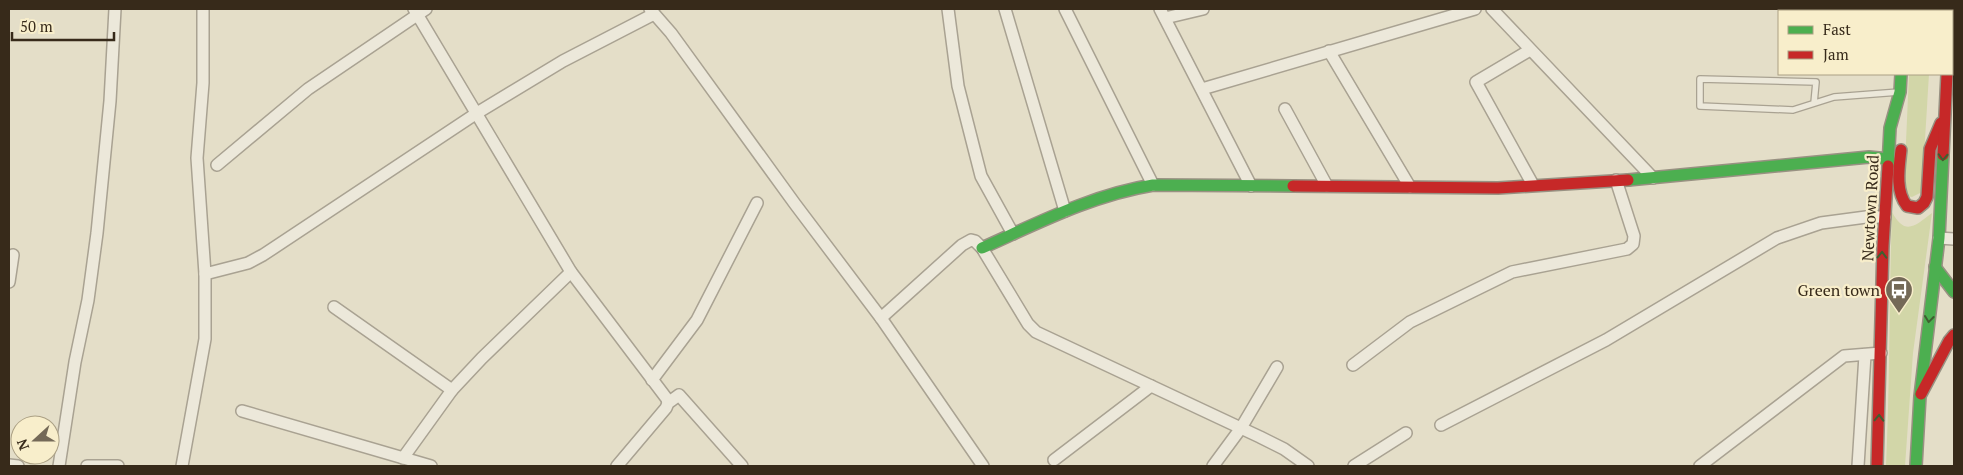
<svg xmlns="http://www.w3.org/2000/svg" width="1963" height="475" font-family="'PT Serif',serif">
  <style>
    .green { fill: #d2d6a8 }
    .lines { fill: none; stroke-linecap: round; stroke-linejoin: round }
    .lane-casing { stroke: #a9a292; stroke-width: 8 }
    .street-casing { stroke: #a9a292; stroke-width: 14 }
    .fast-casing { stroke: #989182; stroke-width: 14 }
    .jam-casing { stroke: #989182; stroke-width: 14 }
    .lane { stroke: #ece8da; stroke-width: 5.5 }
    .street { stroke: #ece8da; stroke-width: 11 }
    .fast { stroke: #4caf50; stroke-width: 11 }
    .jam { stroke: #c62828; stroke-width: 11 }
    .oneway { stroke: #3f5f30 }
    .labels { text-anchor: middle; stroke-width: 4.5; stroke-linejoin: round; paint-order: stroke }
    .street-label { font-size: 16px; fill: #372a1a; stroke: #f8eecb }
    .poi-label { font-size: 16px; fill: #372a1a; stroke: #f8eecb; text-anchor: end }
  </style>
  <rect width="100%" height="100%" fill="#e4dec8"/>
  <g class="green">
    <path d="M1909,74H1929L1922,188L1920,193L1912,197L1908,196L1904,187Z"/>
    <path d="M1892,212C1905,237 1916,225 1932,213L1913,353L1905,466H1886C1890,381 1889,297 1892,212Z"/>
  </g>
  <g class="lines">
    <defs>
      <path id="lane" d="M1814,103L1816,82L1700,79V106L1793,110L1834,97L1899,92"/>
      <g id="street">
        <path d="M414,9L571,272L667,399L668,403"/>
        <path d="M650,9L671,33L795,204L881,318L983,466"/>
        <path d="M948,9L958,86L981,176L1013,234"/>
        <path d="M1005,9L1065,211"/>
        <path d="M1065,9L1153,185"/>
        <path d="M1160,9L1251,186"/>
        <path d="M1492,9L1653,178"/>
        <path d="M1885,11V9"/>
        <path d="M1165,18L1203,9"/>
        <path d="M1530,50L1476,82L1533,185"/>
        <path d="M1329,51L1410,187"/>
        <path d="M1202,89L1475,9"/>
        <path d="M1285,109L1327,186"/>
        <path d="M217,165L308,89L426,9"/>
        <path d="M1939,238L1954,239"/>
        <path d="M205,274L248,263L263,255L477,113L563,61L654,14"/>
        <path d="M9,282L13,255"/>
        <path d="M334,307L452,390"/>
        <path d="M881,318L962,245L971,240L975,241L982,248L1028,324L1036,332L1260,437L1284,449L1308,466"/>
        <path d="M1353,365L1410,322L1512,272L1627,249L1633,244L1634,236L1616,180"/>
        <path d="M652,380L697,320L757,203"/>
        <path d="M242,411L431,466"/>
        <path d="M1441,425L1606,340L1777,238L1821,223L1866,217H1885"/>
        <path d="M403,458L452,390L482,358L571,272"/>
        <path d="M1054,460L1151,386"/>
        <path d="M9,465L18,466"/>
        <path d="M59,466L75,362L88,300L97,233L110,101L115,9"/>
        <path d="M87,466H118"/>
        <path d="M182,466L205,339V274L197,158L203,83V9"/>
        <path d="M617,466L666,408L668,403L679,395L742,466"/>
        <path d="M1213,466L1241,428L1277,367"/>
        <path d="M1354,466L1406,433"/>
        <path d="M1700,466L1844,356L1881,353"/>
        <path d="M1858,466L1865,355"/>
      </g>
      <g id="fast">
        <path d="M1904,9V11"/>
        <path d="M1888,166L1890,128L1900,92L1901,74"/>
        <path d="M1628,180L1869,157L1889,159"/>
        <path d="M982,248C1038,223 1092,195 1153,185L1293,186"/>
        <path d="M1935,267L1954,292"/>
        <path d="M1916,466L1920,396L1939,238L1943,155"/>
      </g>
      <g id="jam">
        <path d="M1950,9V11"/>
        <path d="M1901,150C1899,168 1895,191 1907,206L1918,208L1924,203L1927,197L1930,149L1941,123"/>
        <path d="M1943,155L1947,74"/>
        <path d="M1293,186L1498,188L1628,180"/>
        <path d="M1921,394L1949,341L1954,335"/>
        <path d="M1877,466L1883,246L1888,166"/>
      </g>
    </defs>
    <use href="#lane" class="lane-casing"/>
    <use href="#street" class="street-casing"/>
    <use href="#fast" class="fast-casing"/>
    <use href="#jam" class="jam-casing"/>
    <use href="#lane" class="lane"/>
    <use href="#street" class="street"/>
    <use href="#fast" class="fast"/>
    <use href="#jam" class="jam"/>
  </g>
  <defs><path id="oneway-chevron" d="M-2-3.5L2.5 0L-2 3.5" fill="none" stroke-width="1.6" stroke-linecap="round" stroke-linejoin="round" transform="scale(1.25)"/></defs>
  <g class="oneway">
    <use href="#oneway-chevron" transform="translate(1943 157) rotate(93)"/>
    <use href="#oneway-chevron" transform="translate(1882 255) rotate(-89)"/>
    <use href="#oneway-chevron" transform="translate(1929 319) rotate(97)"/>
    <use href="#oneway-chevron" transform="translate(1879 418) rotate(-88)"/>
  </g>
  <defs>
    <symbol id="bus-pin" viewBox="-11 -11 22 30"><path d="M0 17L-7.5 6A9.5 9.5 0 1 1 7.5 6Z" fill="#746957" stroke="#f8eecb"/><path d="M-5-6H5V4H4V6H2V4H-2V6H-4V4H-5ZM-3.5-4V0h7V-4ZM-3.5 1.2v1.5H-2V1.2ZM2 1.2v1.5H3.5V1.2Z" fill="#fff"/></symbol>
  </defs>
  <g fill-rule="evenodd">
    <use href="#bus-pin" x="1883" y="274" width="32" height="43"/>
  </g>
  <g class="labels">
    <g class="street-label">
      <text transform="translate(1870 208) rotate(-87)" y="6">Newtown Road</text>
    </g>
    <g class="poi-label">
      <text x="1880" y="296">Green town</text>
    </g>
  </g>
  <rect width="1963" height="475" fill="none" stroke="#372a1a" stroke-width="20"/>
  <rect x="1778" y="10" width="175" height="65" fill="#f8eecb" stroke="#aba084"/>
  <rect x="1788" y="26" width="25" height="8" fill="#4caf50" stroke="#aba084"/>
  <text x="1823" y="35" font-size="15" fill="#372a1a">Fast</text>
  <rect x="1788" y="51" width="25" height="8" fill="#c62828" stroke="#aba084"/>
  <text x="1823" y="60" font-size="15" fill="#372a1a">Jam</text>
  <g transform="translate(35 440) rotate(249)"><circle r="24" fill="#f8eecb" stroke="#aba084"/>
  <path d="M0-4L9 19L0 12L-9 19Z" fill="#746957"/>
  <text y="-8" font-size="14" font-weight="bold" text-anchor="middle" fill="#372a1a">N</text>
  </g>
  <path d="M12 32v8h102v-8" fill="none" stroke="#372a1a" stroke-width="2.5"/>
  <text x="20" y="32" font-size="15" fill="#372a1a" stroke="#f8eecb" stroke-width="4" paint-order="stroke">50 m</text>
</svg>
